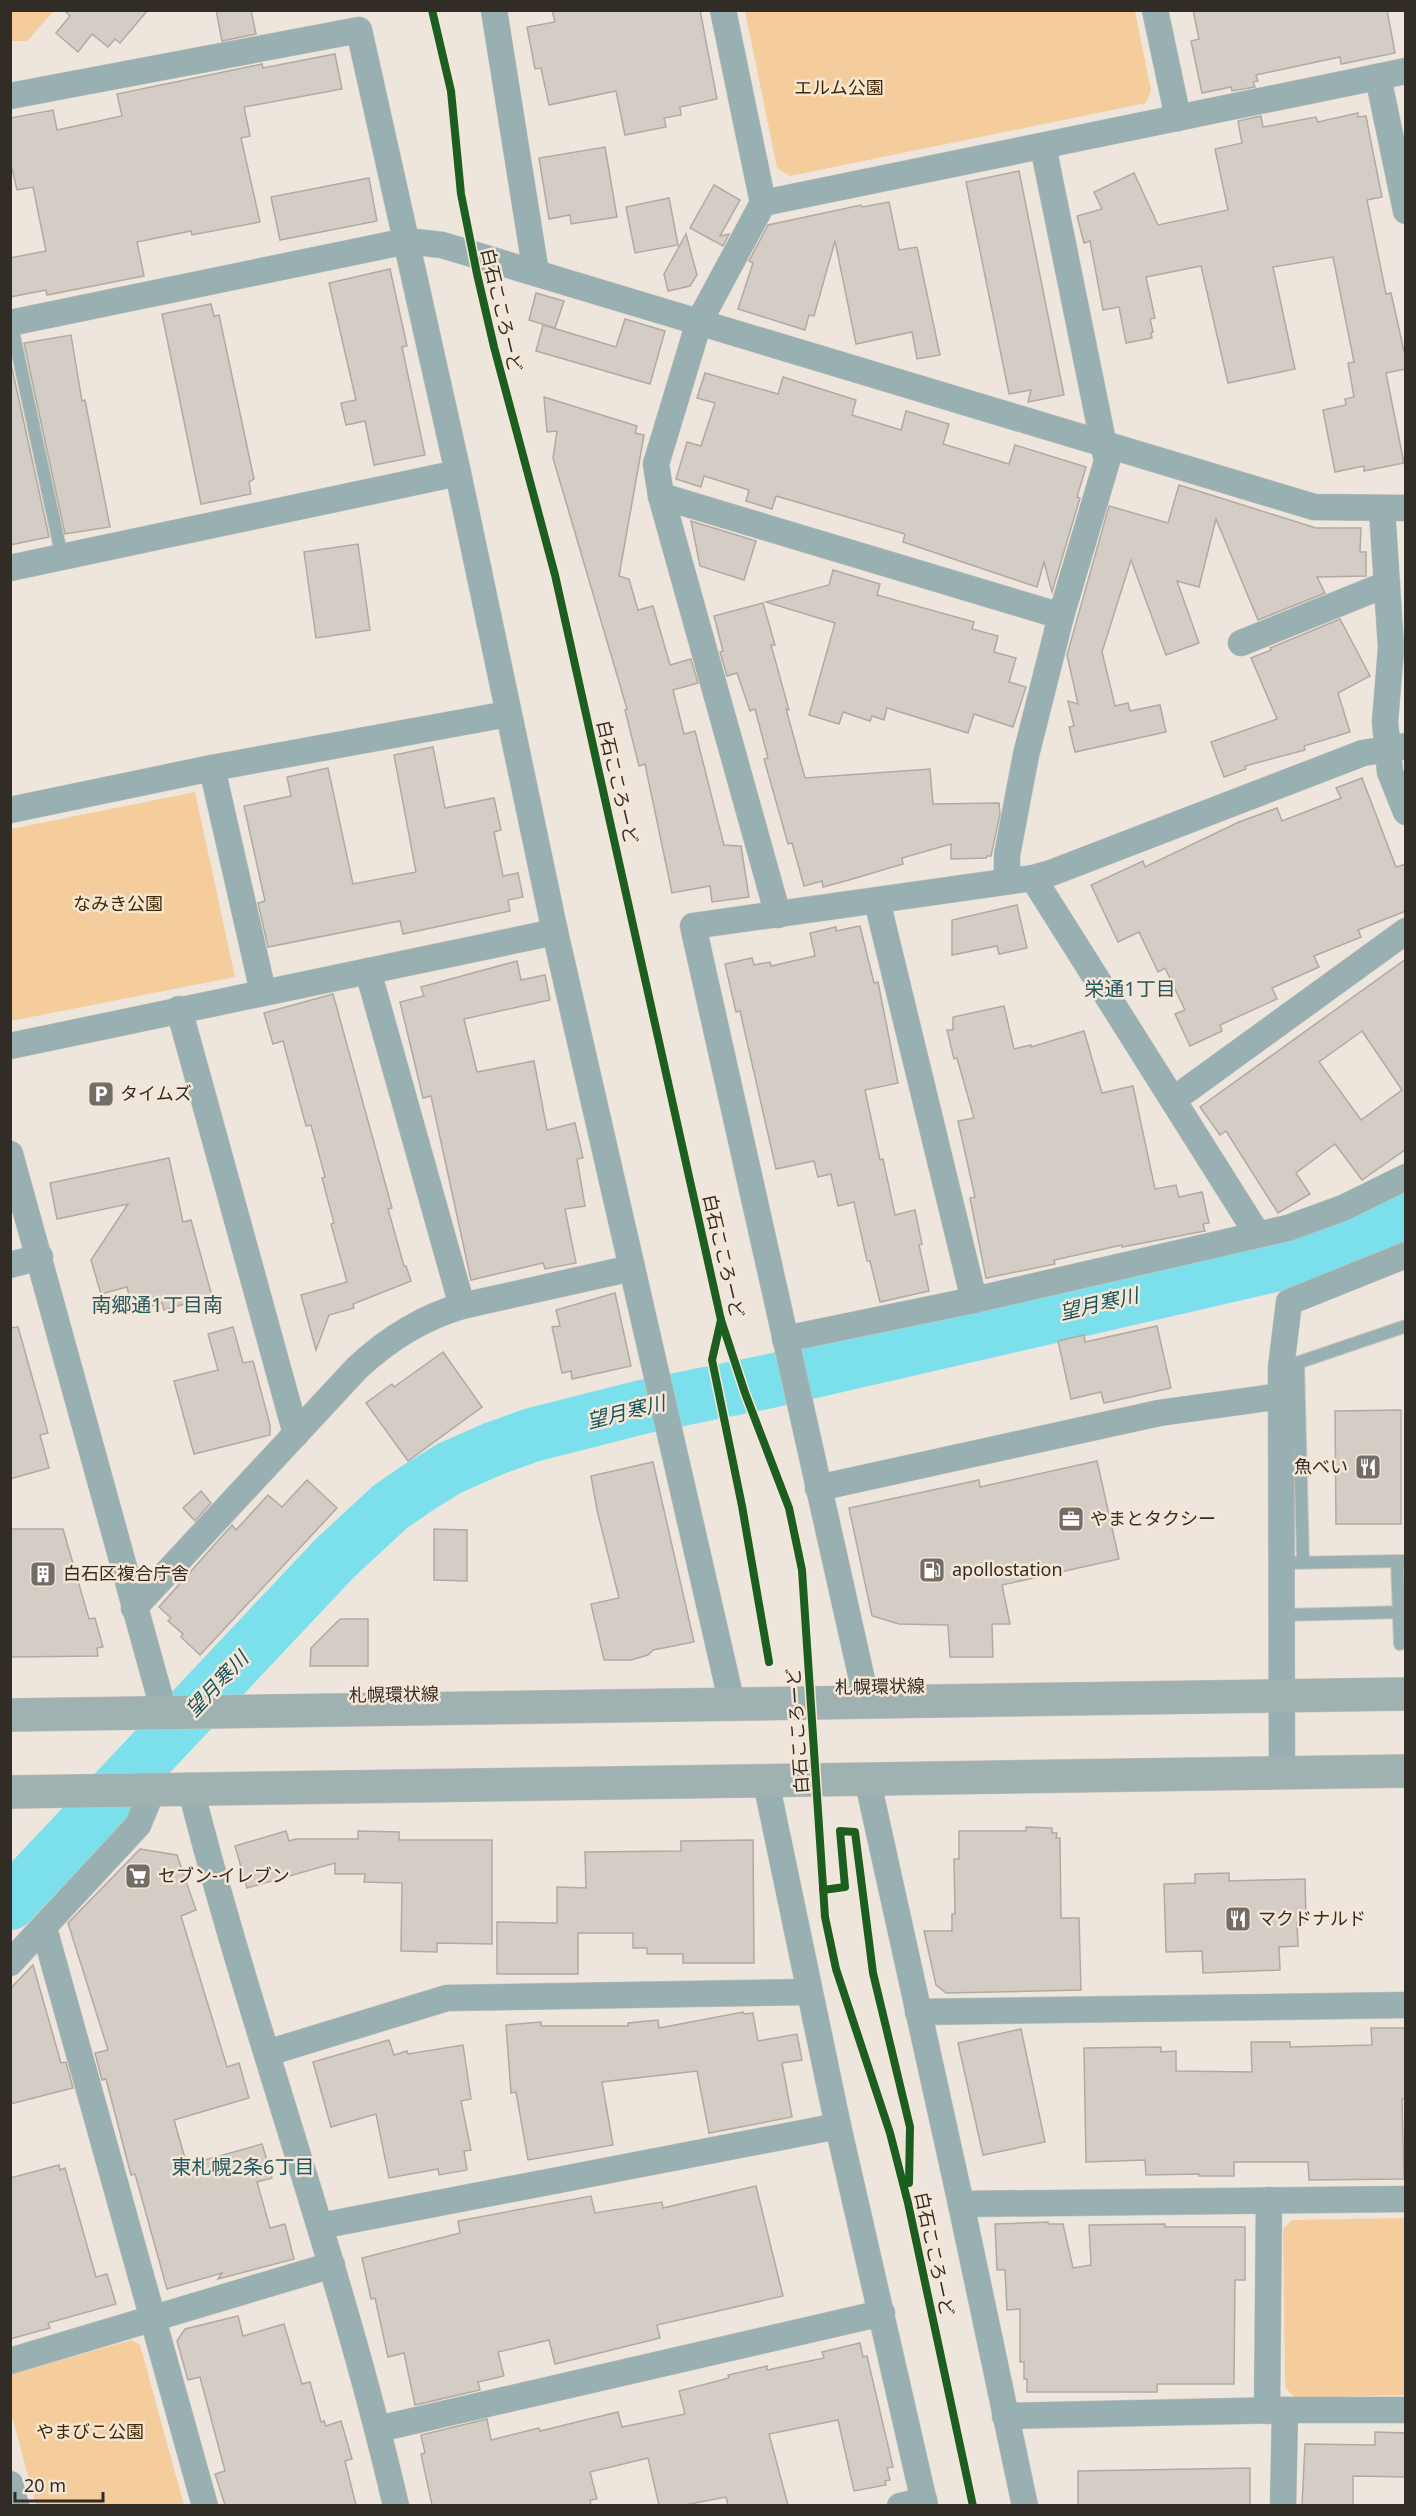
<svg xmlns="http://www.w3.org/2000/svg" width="1416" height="2516" font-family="'Noto Sans','Noto Sans JP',sans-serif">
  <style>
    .green { fill: #f5cd9d }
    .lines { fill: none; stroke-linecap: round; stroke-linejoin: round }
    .river { stroke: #7be0ec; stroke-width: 54 }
    .building { fill: #d3cdc6; stroke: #b0aaa3; stroke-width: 1.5; fill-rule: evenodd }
    .service-casing { stroke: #cac5be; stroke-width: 14 }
    .minor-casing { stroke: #cac5be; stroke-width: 27 }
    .primary-casing { stroke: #cac5be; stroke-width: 34 }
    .service { stroke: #99b0b2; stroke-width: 12 }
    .minor { stroke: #99b0b2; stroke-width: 26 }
    .primary { stroke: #a0b1b1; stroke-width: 33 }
    .cycleway-casing { stroke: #f5e6d6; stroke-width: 11 }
    .cycleway { stroke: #1b5e20; stroke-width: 8 }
    .labels { text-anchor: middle; stroke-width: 5; stroke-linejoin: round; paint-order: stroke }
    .park-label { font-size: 18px; fill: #412803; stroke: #f5e6d6 }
    .street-label { font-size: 18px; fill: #312c26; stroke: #f5e6d6 }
    .poi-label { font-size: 18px; fill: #312c26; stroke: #f5e6d6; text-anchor: start }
    .neighbourhood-label { font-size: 20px; fill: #205962; stroke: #f5e6d6 }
    .water-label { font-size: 20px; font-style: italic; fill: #15535c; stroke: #f5e6d6 }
  </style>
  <rect width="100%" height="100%" fill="#eee6dd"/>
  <g class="green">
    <path d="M10,11L11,10L54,11L27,41H11Z"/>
    <path d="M745,11H1135L1151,90L1146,103L790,176L777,168Z"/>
    <path d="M195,792L235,977L11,1021V829Z"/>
    <path d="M1405,2218V2395L1295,2398L1285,2387L1283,2229L1292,2220Z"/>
    <path d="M132,2340L140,2345L184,2505H36L11,2413L10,2374Z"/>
  </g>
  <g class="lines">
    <path class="river" d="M10,1903L335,1558L390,1507L419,1487L450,1468L493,1449L532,1435L642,1407L775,1380L1305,1258L1356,1239L1406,1217"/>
  </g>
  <g class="building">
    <path d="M64,10H148L120,43L115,39L108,47L92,34L78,52L56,33L70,16Z"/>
    <path d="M216,10H251L256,34L222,41Z"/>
    <path d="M552,10H700L717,99L680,107L681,115L664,118L666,127L625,135L616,91L549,105L541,68L535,69L527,27L555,22Z"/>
    <path d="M1193,10H1387L1395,53L1341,64L1340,57L1256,75L1258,81L1253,82L1255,87L1232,91L1231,87L1202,93L1191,41L1199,39Z"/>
    <path d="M335,54L342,89L244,107L250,136L241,138L260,222L192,235L191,231L137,242L144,276L47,295L46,290L10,297V258L46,251L33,187L17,190L10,160V118L53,110L57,130L122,116L117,94L262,64L263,68Z"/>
    <path d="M1358,113V117L1366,116L1371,142L1382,197L1367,200L1386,294L1391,293L1406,360V369L1386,373L1404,463L1364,471V466L1335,472L1323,410L1346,405L1345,399L1354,397L1348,363L1354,362L1333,257L1273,267L1295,369L1228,383L1201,266L1146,277L1155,318L1150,319L1153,332L1151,333L1152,338L1126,343L1119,307L1103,310L1090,241L1084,243L1077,216L1102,209L1094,192L1134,173L1158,225L1228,210L1215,149L1242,143L1238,121L1261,116L1263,127L1316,117L1318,122Z"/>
    <path d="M605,147L617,217L571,224L570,215L549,219L539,158Z"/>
    <path d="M1019,171L1064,395L1028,402L1031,390L1009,394L966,182Z"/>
    <path d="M369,178L377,221L280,240L271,197Z"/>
    <path d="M714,185L740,200L720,236L729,234L723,246L690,228Z"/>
    <path d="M669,198L678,245L635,253L626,207Z"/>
    <path d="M889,202L899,250L917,247L940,355L917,359L912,332L856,344L835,241L814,316L809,315L805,330L738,309L753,263L749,261L768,225L861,205L862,207Z"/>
    <path d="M686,234L697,275L690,286L668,291L664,274Z"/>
    <path d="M390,269L407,346L402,347L425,455L374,465L365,421L346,425L341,403L356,400L329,283Z"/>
    <path d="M536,293L564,301L555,328L529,320Z"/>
    <path d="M211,304L214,316L219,315L254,479L249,482L251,494L201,504L162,314Z"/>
    <path d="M625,319L665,331L650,384L536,351L543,325L616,347Z"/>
    <path d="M71,335L82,401L85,400L110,527L65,534L24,343Z"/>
    <path d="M10,359L49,537L10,545Z"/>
    <path d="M705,373L778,394L783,377L856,400L852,415L901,430L906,411L949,424L943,444L1009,464L1015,445L1086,467L1077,497L1080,498L1052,592L1044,562L1037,587L903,542L905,534L776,496L772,509L746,501L749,490L704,476L701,487L676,479L687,442L701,446L715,403L697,398Z"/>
    <path d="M544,397L637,426L635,433L644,435L619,576L629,579L638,610L653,606L670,665L691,659L698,683L673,690L684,734L695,731L724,845L741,846L749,897L712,902L710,886L672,893L645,764L639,766L625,710L627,709L553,458L557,431L547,432Z"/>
    <path d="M1179,485L1316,528H1361L1360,552H1366V576L1317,577L1325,593L1258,620L1216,519L1199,587L1177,581L1199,643L1166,655L1131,560L1102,652L1115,706L1128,703L1130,711L1160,705L1166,732L1075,752L1069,727L1074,726L1068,701L1078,704L1067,655L1109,506L1168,523Z"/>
    <path d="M691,521L756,541L744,580L700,566Z"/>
    <path d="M358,544L370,630L316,638L304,552Z"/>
    <path d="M833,570L880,584L877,595L974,622L972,629L998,636L994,652L1016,658L1009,682L1026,687L1013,727L974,714L968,733L887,708L884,720L872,716L870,721L843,712L839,724L809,715L835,623L766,602L829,585Z"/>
    <path d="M763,603L775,645H771L789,710L786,709L805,778L930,769L933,804L999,803L1000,814L991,856H987L986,858L951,859V844L902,858L903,864L849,880L823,887L822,881L804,886L792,843L788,844L764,759L768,758L755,709L750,711L737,673L727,676L720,652L723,651L714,616Z"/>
    <path d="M1340,619L1370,676L1338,693L1350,732L1304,746L1305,750L1245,766L1246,769L1224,777L1211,742L1277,719L1251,658L1271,650L1270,648Z"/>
    <path d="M433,747L445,808L494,798L501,830L494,832L503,876L518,873L523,897L508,900L510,911L403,934L400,921L268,947L258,903L265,901L244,806L291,796L287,777L328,768L353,884L416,872L394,755Z"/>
    <path d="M1362,778L1396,867L1406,864V911L1358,930L1361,937L1314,956L1319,967L1272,988L1277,999L1220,1025L1222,1031L1190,1046L1175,1014L1185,1010L1165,968L1158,972L1139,932L1118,942L1091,885L1143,861L1145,867L1239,822L1277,808L1282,821L1341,798L1336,788Z"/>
    <path d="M1017,905L1027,948L999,954L997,946L952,955V920Z"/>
    <path d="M860,926L874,983L878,982L898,1083L865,1090L880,1160L883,1159L895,1215L915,1210L922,1244L919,1245L929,1291L880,1302L870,1261H867L854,1202L838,1206L831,1174L818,1177L814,1161L776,1169L740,1011L736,1012L725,964L752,958L754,965L770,962L771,966L815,956L810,933L836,927V931Z"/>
    <path d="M1406,959V1149L1362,1180L1335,1144L1296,1173L1310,1194L1278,1213L1226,1131L1220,1135L1200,1107ZM1362,1031L1402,1090L1361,1120L1319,1062Z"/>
    <path d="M517,961L521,980L545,975L550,1000L464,1019L477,1072L534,1061L547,1130L575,1123L583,1158L577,1159L585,1206L565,1209L576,1263L545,1269L543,1263L471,1280L431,1096L423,1098L400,1002L424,996L421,987Z"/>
    <path d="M333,994L392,1208L388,1209L404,1266H406L411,1281L353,1304L354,1308L329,1315L316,1350L301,1295L347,1282L331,1224L334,1223L322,1178L325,1177L311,1125L306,1126L283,1041L273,1044L264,1013Z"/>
    <path d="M1004,1006L1014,1049L1031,1045V1047L1084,1031L1102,1093L1133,1086L1155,1189L1176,1185L1179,1197L1202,1192L1209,1223L1203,1224L1205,1231L1122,1247V1245L1054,1260L1055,1264L986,1278L970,1198L975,1197L958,1121L974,1118L957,1058L954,1059L947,1030H953V1017Z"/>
    <path d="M169,1158L183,1222L191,1220L212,1296L164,1310L162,1303L145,1308L144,1303L132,1307L127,1287L101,1294L91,1260L128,1204L57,1219L50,1183Z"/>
    <path d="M615,1293L631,1366L572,1379L571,1371L562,1373L552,1327L560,1326L556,1310Z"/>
    <path d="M1157,1326L1171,1388L1104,1403L1101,1392L1071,1399L1058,1341L1084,1335L1085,1342Z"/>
    <path d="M18,1327L48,1433L40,1435L49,1468L10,1479V1328Z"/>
    <path d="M233,1327L243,1363L253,1361L270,1425V1435L194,1454L174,1381L218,1370L208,1334Z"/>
    <path d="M443,1352L482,1407L408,1461L366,1403L392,1384L394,1387Z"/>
    <path d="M1401,1410V1524H1336L1335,1411Z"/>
    <path d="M1097,1461L1119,1559L1002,1585L1010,1624H992L993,1657H950L948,1625L899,1624L872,1616L849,1508L979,1480L980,1487Z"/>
    <path d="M653,1462L694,1642L653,1650L648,1655L631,1660H604L591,1604L619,1598L597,1510L591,1476Z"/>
    <path d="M307,1480L337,1508L200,1655L181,1637L183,1634L168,1621L171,1618L159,1607L232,1525L236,1530L268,1495L282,1507Z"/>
    <path d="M201,1491L211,1503L195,1521L183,1508Z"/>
    <path d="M10,1529H63L89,1619L95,1618L103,1647L97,1648L98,1656L10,1657Z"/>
    <path d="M434,1529L467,1530V1581L434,1580Z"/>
    <path d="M340,1619H368V1666H310L311,1648Z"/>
    <path d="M1026,1827L1052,1828V1833H1057L1056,1838H1060L1061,1918H1079L1081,1990L946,1993L936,1985L924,1931H952V1914H955L954,1859H959V1831H1026Z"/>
    <path d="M286,1831L289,1841L296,1839H358V1831L399,1832V1840H492V1944L437,1943V1952L401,1951L402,1883L364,1882L365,1874H335V1863L247,1888L235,1846Z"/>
    <path d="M753,1840L754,1963H683V1954H647V1948H633V1933H578V1974H497V1922L557,1923V1887L586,1888L585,1852L681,1851V1841Z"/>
    <path d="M140,1849L177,1855L196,1910L181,1916L227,2067L239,2063L249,2098L174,2120L187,2165L262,2144L272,2178L257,2182L270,2228L285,2224L294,2259L218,2279L222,2273L167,2289L135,2174L131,2175L106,2079L102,2080L95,2053L108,2050L68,1923Z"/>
    <path d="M1229,1873V1881L1305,1879L1306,1922H1297L1298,1946L1279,1947L1280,1970L1203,1973L1202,1951L1166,1952L1164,1884L1195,1883V1874Z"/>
    <path d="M33,1965L61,2063L66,2062L73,2088L10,2104V1989Z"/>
    <path d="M743,2012L744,2014L753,2013L758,2041L797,2034L802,2060L782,2063L792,2117L709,2133L697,2071L602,2082L613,2145L528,2160L516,2092L511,2093L506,2025L541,2022V2026H628V2023L658,2020L659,2028Z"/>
    <path d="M1371,2028H1406V2099H1402L1404,2179L1309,2180L1308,2162H1234V2176H1199V2174L1146,2175L1145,2160L1086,2162L1084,2048L1161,2047V2052L1176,2051V2071L1252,2072L1251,2042H1290V2047L1372,2045Z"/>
    <path d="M1021,2029L1045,2142L983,2155L958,2043Z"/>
    <path d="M389,2040L394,2055L407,2051L408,2054L463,2045L471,2099L461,2101L471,2150L464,2151L467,2170L439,2175L438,2169L389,2178L376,2114L331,2127L313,2062Z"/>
    <path d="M59,2165L60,2170L65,2168L96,2277L107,2274L116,2304L48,2323L50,2328L10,2339V2178Z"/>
    <path d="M756,2186L783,2296L657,2325L660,2338L555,2364L549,2340L498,2352L504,2376L478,2382L480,2390L415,2405L404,2353L388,2357L375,2298L371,2299L362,2258L460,2233L458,2221L591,2196L595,2213L662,2202L663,2208Z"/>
    <path d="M1048,2222V2224H1063L1073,2268L1091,2265L1089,2225L1165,2224V2227H1245V2280H1235L1234,2384H1157V2392H1027V2379H1024V2362H1020V2309L1007,2310L1005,2270H997L995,2224Z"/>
    <path d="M238,2316L243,2336L284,2324L302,2384L310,2382L321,2422L324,2421L326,2426L341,2421L352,2459L345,2461L356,2505H225L215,2474L225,2471L200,2377L188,2380L177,2341L185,2329Z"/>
    <path d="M860,2343L863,2357L867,2356L893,2467L887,2468L890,2480L885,2481L886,2485L854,2491L838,2420L769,2434L788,2505H728L726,2497L685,2505H659L648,2458L590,2472L597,2499L590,2500L591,2505H432L421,2454L425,2453L421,2435L487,2419L491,2440L539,2428L540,2431L618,2412L622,2427L685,2414L679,2391L729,2378L728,2375L767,2366V2370L824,2358L822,2352Z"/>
    <path d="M1375,2432L1406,2433V2477L1353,2476V2505H1302L1305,2444L1375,2445Z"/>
    <path d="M1250,2468V2505H1078V2471Z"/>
  </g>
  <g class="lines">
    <defs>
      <g id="service">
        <path d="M11,322L62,557"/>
        <path d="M1298,1363L1303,1562"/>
        <path d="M1291,1365L1406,1326"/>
        <path d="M1397,1561L1400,1644"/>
        <path d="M1282,1563L1406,1561"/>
        <path d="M1283,1615L1406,1612"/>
      </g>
      <g id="minor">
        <path d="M494,10L536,273"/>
        <path d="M1155,10L1178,118"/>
        <path d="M1378,77L1406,211"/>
        <path d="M10,96L359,30L458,473L555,932L732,1704"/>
        <path d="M763,203L1406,71"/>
        <path d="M10,323L407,241L442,245L1314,507L1406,508"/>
        <path d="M661,496L656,464L699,322L763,203L723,10"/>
        <path d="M1382,508L1391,648L1385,722L1390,772L1406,812"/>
        <path d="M10,568L458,473"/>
        <path d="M1241,643L1387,584"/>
        <path d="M212,768L263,992"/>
        <path d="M10,810L212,768L508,714"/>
        <path d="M1033,878L1258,1235"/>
        <path d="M1007,881V855L1026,755L1061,616L1107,461L1043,146"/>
        <path d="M877,901L974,1300"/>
        <path d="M778,915L661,496L1061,616"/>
        <path d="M368,971L462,1306"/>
        <path d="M179,1009L296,1434"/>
        <path d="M10,1046L555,932"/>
        <path d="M1173,1100L1406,931"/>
        <path d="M10,1154L164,1712"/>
        <path d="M10,1265L40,1257"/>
        <path d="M785,1339L974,1300L1288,1228L1343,1208L1406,1177"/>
        <path d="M818,1488L1159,1413L1281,1396"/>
        <path d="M134,1608L357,1368C388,1339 421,1318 462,1306L632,1268"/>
        <path d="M867,1702L693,926L1033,878L1051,873L1363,753L1406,746"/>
        <path d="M1282,1773L1281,1368L1289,1302L1406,1255"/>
        <path d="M867,1778L961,2204L1025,2506"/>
        <path d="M766,1782L838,2126L925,2506"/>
        <path d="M191,1790C252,2030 340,2263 396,2506"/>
        <path d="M44,1928L205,2506"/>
        <path d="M10,1963L138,1825L152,1791"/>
        <path d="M918,2012L1406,2005"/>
        <path d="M267,2053L447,1998L809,1992"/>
        <path d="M961,2204L1406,2199"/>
        <path d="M320,2226L838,2126"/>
        <path d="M10,2361L332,2265"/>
        <path d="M1267,2411L1269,2200"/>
        <path d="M1005,2416L1285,2410H1406"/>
        <path d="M378,2429L882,2313"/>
        <path d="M10,2484L16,2506"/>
        <path d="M900,2506L924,2500"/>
        <path d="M1283,2506L1285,2410"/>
      </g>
      <g id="primary">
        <path d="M10,1715L1406,1694"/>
        <path d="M10,1792L1406,1771"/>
      </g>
    </defs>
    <use href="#service" class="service-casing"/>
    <use href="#minor" class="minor-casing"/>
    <use href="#primary" class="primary-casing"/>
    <use href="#service" class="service"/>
    <use href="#minor" class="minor"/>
    <use href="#primary" class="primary"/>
    <defs>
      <g id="cycleway">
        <path d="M432,10L451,91L461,194L477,274L494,347L555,575L721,1320L745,1393L789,1508L802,1570L825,1917L836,1969L890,2133L908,2203L973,2506"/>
        <path d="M721,1320L712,1360L742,1506L769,1662"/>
        <path d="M823,1890L845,1887L840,1831L855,1832L873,1973L910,2127L909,2183"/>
      </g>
    </defs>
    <use href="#cycleway" class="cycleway-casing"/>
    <use href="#cycleway" class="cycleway"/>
  </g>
  <defs>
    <symbol id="parking-square" viewBox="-11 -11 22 22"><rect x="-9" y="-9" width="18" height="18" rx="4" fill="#736d66" stroke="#f5e6d6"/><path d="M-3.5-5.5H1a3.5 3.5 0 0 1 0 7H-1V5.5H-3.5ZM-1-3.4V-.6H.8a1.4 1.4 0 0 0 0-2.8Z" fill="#fff"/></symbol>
    <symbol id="restaurant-square" viewBox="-11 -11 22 22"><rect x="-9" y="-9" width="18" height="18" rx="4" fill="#736d66" stroke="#f5e6d6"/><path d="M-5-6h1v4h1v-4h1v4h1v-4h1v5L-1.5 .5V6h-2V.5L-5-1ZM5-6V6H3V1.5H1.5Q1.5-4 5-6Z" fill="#fff"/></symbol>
    <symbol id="office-square" viewBox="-11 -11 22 22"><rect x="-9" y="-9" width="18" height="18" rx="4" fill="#736d66" stroke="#f5e6d6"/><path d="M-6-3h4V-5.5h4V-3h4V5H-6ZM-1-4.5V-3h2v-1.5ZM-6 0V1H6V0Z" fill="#fff"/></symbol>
    <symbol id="fuel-square" viewBox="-11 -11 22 22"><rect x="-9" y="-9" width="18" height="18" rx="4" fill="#736d66" stroke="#f5e6d6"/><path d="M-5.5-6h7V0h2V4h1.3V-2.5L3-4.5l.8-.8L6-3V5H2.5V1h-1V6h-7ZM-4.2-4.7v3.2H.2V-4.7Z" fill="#fff"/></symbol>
    <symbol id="building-square" viewBox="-11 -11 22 22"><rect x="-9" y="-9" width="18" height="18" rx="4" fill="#736d66" stroke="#f5e6d6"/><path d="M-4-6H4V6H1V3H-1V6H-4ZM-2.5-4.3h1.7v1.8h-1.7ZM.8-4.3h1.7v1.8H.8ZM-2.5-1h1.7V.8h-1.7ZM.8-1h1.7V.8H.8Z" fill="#fff"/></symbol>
    <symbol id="supermarket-square" viewBox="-11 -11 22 22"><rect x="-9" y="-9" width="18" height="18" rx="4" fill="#736d66" stroke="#f5e6d6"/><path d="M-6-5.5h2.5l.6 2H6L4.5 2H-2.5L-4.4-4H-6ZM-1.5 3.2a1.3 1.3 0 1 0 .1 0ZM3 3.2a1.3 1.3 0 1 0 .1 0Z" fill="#fff"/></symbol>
  </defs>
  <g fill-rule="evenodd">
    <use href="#parking-square" x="86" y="1079" width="30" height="30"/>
    <use href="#restaurant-square" x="1353" y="1452" width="30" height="30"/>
    <use href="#office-square" x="1056" y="1504" width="30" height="30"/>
    <use href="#fuel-square" x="917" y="1555" width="30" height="30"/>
    <use href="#building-square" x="28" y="1559" width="30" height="30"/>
    <use href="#supermarket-square" x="123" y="1861" width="30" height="30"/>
    <use href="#restaurant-square" x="1223" y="1904" width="30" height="30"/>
  </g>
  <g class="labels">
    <g class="park-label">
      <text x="839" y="94">エルム公園</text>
      <text x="118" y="910">なみき公園</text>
      <text x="90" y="2438">やまびこ公園</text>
    </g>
    <g class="street-label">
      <text transform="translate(501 310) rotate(77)" y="6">白石こころーど</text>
      <text transform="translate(617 782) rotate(77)" y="6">白石こころーど</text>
      <text transform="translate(723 1256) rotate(77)" y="6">白石こころーど</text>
      <text transform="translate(880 1687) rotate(-1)" y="6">札幌環状線</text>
      <text transform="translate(394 1695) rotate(-1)" y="6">札幌環状線</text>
      <text transform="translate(798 1731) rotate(-94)" y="6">白石こころーど</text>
      <text transform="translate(934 2254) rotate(78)" y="6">白石こころーど</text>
    </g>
    <g class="poi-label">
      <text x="120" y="1100">タイムズ</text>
      <text x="1348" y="1473" text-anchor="end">魚べい</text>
      <text x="1090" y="1525">やまとタクシー</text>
      <text x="952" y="1576">apollostation</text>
      <text x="63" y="1580">白石区複合庁舎</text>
      <text x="158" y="1882">セブン-イレブン</text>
      <text x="1258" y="1925">マクドナルド</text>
    </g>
    <g class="neighbourhood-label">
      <text x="1130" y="996">栄通1丁目</text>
      <text x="157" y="1312">南郷通1丁目南</text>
      <text x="243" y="2174">東札幌2条6丁目</text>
    </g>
    <g class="water-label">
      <text transform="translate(1099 1304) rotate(-13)" y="7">望月寒川</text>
      <text transform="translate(626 1412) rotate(-14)" y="7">望月寒川</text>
      <text transform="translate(217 1684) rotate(-47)" y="7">望月寒川</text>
    </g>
  </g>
  <rect width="1416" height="2516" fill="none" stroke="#312c26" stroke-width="24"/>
  <path d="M15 2492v9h88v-9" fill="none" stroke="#312c26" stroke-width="3"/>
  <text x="24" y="2492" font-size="18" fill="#312c26" stroke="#f5e6d6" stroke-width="4.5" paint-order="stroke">20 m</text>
</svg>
